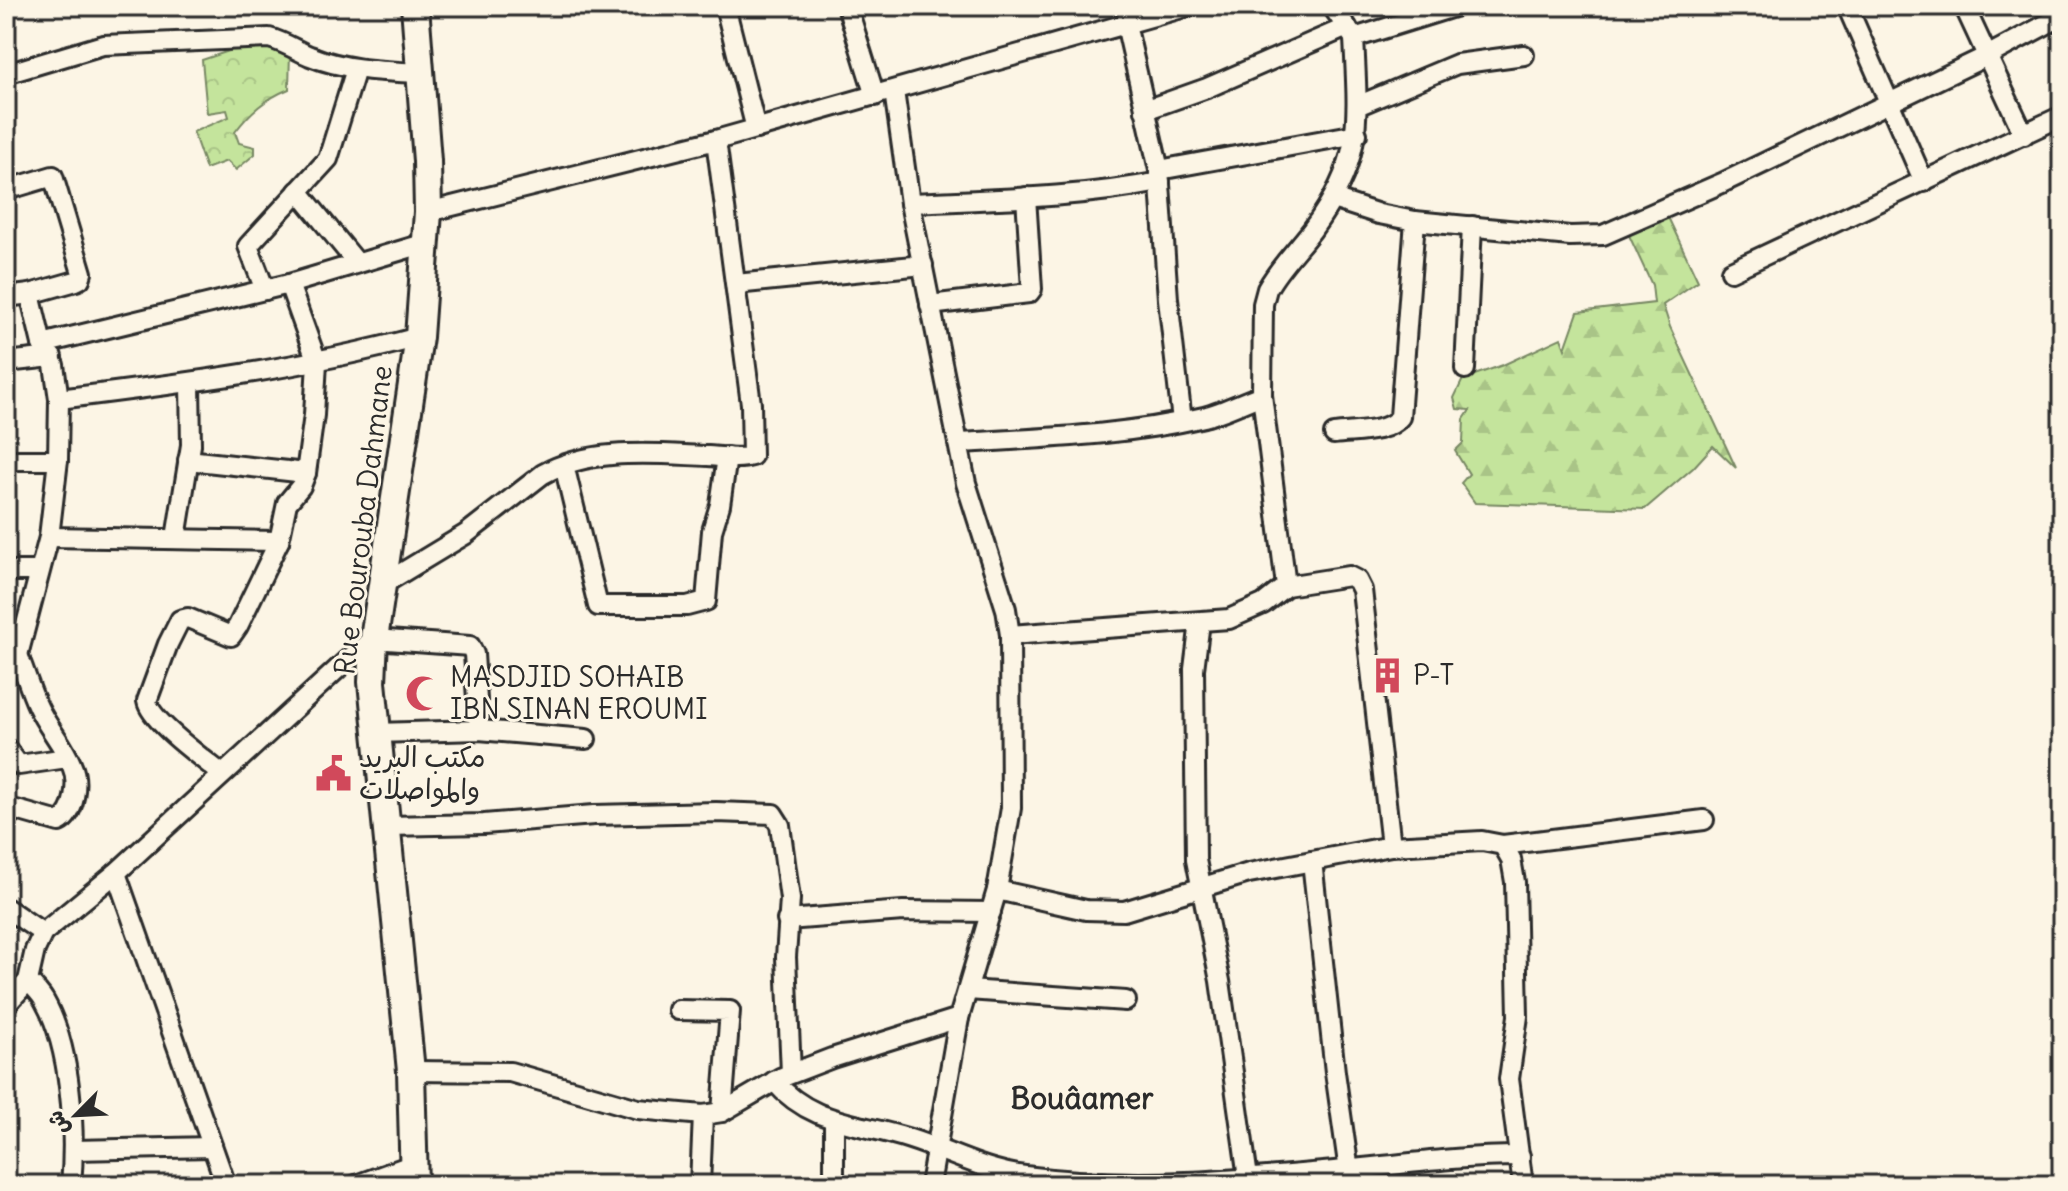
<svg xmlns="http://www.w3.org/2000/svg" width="2068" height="1191" font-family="Delius,'Playpen Sans Arabic',sans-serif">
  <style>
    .forest { fill: url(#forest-firs); stroke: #788864; stroke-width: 2 }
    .park { fill: url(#park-crowns); stroke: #788864; stroke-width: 2 }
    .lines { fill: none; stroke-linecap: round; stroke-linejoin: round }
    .street-casing { stroke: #2b2b2b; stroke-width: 24 }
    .secondary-casing { stroke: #2b2b2b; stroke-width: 32 }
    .street { stroke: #fcf5e5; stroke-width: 18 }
    .secondary { stroke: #fcf5e5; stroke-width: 26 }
    .labels { text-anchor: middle; stroke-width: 6; stroke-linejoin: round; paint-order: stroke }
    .street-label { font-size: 28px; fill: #2b2b2b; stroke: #fcf5e5 }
    .poi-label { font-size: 28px; fill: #2b2b2b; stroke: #fcf5e5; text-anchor: start }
    .neighbourhood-label { font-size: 30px; font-weight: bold; fill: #2b2b2b; stroke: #fcf5e5 }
  </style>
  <defs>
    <pattern id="forest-firs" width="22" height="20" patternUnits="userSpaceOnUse" patternTransform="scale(2)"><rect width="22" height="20" fill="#c4e49c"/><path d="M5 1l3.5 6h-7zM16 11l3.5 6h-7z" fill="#a9c487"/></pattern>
    <pattern id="park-crowns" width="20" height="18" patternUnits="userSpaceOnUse" patternTransform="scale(2)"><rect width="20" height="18" fill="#c4e49c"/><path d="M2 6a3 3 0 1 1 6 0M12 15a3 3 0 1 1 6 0" fill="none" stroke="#a9c487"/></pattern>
  </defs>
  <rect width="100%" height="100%" fill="#fcf5e5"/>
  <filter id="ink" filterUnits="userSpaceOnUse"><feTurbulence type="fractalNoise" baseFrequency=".0125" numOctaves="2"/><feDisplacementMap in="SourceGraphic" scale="16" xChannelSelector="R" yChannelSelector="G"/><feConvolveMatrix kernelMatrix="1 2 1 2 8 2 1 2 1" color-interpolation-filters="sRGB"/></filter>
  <g filter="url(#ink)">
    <path class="forest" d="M1667,215L1698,281L1663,305L1670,327L1736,468L1713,446L1693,468L1645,509L1475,503L1461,483L1469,474L1455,451L1463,443L1464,419L1470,410L1457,409L1454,398L1463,379L1503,365L1561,338L1565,349L1578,312L1654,303L1652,285L1627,231Z"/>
    <path class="park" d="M244,46L290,51L289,89C265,99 250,112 235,132L239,143L255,147V154L236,170L227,161L206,169L193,132L229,117L227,110L207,113L202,60Z"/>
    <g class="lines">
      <defs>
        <g id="street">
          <path d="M725,6L756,129"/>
          <path d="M847,6L875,96"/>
          <path d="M1129,6L1126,24L1159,170L1168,299L1182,421"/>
          <path d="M1332,6L1354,38L1457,6"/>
          <path d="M1847,6L1924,182"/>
          <path d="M1964,6L2024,135"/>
          <path d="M6,74L103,45L269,38C284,42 296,50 310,56C345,70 381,71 418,73"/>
          <path d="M1357,106L1457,64L1524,55"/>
          <path d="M1145,110L1207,88L1347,27"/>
          <path d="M1159,170L1357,134"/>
          <path d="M6,190L53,176L82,273L80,279L76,281L30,294L6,297"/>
          <path d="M298,191L357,263"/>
          <path d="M1333,199L1379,214L1415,221L1570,236L1603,235L1722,183L1987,56L2062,16"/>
          <path d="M910,203C994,199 1078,198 1160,182"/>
          <path d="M428,212L716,140L1189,6"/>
          <path d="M1731,271L2062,116"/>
          <path d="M736,284L923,265"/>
          <path d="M265,290L248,246L328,159L356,69"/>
          <path d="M930,305L1029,293L1032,289L1026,197"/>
          <path d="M42,344L289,284L426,243"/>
          <path d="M6,362L52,357"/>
          <path d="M1465,369L1472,226"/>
          <path d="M1262,395L1286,586"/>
          <path d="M59,399C180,384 300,369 419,337"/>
          <path d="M1334,434C1354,431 1387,434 1400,417L1415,221"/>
          <path d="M958,443C1041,438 1123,436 1204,417C1223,412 1243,402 1262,395L1263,304L1267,289C1279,267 1297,250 1312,230C1364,159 1358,122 1354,38"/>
          <path d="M6,460H58"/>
          <path d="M188,460L306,473"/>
          <path d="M564,465L598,606H687L706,601L712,531L720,505L727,457"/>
          <path d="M49,537L279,541"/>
          <path d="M176,538L191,445L190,384"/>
          <path d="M6,571H39"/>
          <path d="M385,583L466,534L543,474C592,447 655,454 708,456C722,457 739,460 752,456L751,404L716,140"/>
          <path d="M1200,622L1194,669L1196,860L1220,981L1249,1185"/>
          <path d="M1010,635L1229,619L1263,604L1286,586L1349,576L1357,580L1362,590L1391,846"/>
          <path d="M6,662L18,655L49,537L58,460L59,399L54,365L42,344L30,294"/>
          <path d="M376,733L479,730L586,739"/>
          <path d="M6,748L19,765L67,758"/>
          <path d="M222,774C205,760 150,721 147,701L168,644L180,620L188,618L231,636L238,626L279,541L287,503L301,486L306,473L314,415L317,362L289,284"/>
          <path d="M6,807L59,822C75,814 79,781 72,766C64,745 47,727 38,707C30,690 25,672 18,655"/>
          <path d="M387,826L484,824L594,815L716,812L773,814L780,825L790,899L786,957L791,1073"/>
          <path d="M1503,845L1704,820"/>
          <path d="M1312,861L1335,1072L1351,1185"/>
          <path d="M116,873L226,1185"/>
          <path d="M997,890L1086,910L1124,911L1249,873L1391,846L1482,841L1503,845L1511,859L1515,882L1518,1016L1509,1079L1523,1185"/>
          <path d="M6,908L43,933"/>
          <path d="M787,920L903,911L991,912"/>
          <path d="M968,990L1126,1001"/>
          <path d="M6,1005L28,981"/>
          <path d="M678,1010L730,1011L722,1112"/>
          <path d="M411,1071L510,1072L638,1109L703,1115L722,1112L780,1078L832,1058L959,1018L997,890L1011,808L1010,635L1006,609L966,483L910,203L894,91"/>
          <path d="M774,1081C812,1125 858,1122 910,1139C948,1151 984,1171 1025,1176C1130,1190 1240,1180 1345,1170C1404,1164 1461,1156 1520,1156"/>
          <path d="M74,1150L212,1147"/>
          <path d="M71,1185C76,1132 71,1047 44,1000C40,993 34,987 28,981L35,950L43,933L116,873L345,662L374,639L470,646L474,654L479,730"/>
          <path d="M356,1185L414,1164"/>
          <path d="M700,1185L703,1115"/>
          <path d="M834,1185V1120"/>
          <path d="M930,1185L959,1018"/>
        </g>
        <path id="secondary" d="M414,1185L411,1071L372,682L374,639L419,337L428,212L427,161L415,6"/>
      </defs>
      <use href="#street" class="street-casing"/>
      <use href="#secondary" class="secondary-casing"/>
      <use href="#street" class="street"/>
      <use href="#secondary" class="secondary"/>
    </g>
  </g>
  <defs>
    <symbol id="building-bare" viewBox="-9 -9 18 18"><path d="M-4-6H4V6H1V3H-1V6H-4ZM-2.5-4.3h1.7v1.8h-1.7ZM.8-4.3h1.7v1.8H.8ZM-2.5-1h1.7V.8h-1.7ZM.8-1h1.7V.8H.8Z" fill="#d1495b" stroke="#fcf5e5" stroke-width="2.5" paint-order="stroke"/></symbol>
    <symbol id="mosque-bare" viewBox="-9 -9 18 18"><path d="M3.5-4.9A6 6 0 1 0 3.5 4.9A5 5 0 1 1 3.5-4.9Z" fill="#d1495b" stroke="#fcf5e5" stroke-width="2.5" paint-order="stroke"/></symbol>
    <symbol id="civic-bare" viewBox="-9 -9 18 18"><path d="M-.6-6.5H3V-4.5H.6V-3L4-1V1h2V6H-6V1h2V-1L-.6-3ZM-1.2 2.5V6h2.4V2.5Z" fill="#d1495b" stroke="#fcf5e5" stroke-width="2.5" paint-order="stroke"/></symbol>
  </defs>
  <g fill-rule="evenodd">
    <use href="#building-bare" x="1362" y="650" width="51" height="51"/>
    <use href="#mosque-bare" x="398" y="668" width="51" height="51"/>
    <use href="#civic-bare" x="308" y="748" width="51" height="51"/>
  </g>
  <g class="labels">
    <g class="street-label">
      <text transform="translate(363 520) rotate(-83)" y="10">Rue Bourouba Dahmane</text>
    </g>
    <g class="poi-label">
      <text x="1413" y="685">P-T</text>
      <text x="450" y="687">MASDJID SOHAIB<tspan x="450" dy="32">IBN SINAN EROUMI</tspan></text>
      <text x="359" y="767">مكتب البريد<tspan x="359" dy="32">والمواصلات</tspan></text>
    </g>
    <g class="neighbourhood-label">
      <text x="1082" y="1109">Bouâamer</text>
    </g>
  </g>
  <rect width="2068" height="1191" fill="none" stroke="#fcf5e5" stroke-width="32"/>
  <rect x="16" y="16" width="2036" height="1159" fill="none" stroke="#2b2b2b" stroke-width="3" filter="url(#ink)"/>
  <g transform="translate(76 1115) rotate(246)" stroke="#fcf5e5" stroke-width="6" paint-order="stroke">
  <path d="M0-6L14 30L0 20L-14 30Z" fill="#2b2b2b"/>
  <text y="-12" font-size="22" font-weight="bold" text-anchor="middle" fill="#2b2b2b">ش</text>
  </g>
</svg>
